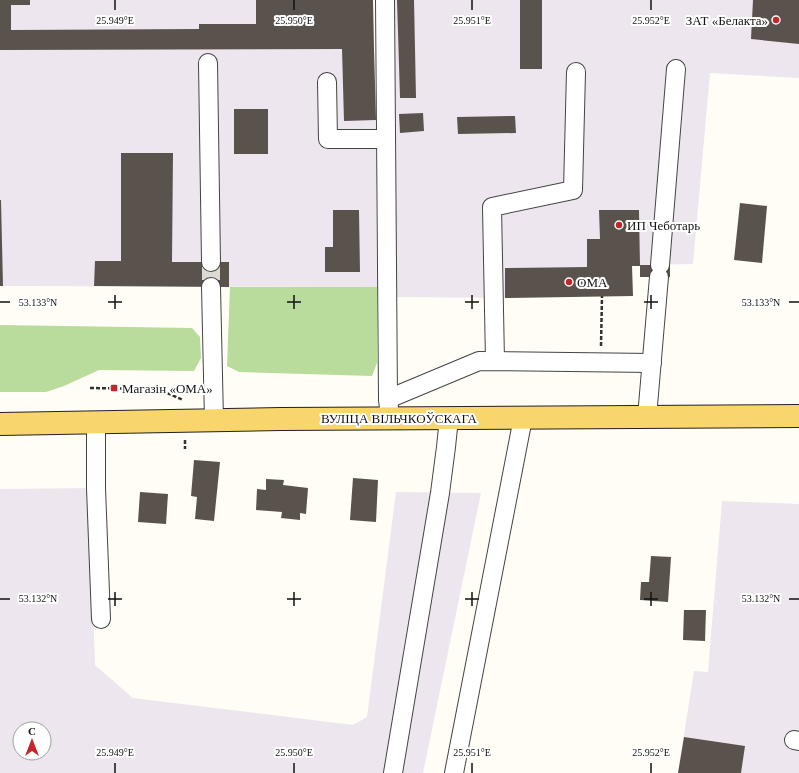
<svg xmlns="http://www.w3.org/2000/svg" width="799" height="773" font-family="'Times New Roman',serif">
  <style>
    .industrial { fill: #eee6ef; fill-rule: evenodd }
    .forest { fill: #b9dc9c }
    .building { fill: #5a524d }
    .lines { fill: none; stroke-linecap: round; stroke-linejoin: round }
    .minor-tunnel { stroke: #dbdad3; stroke-width: 18; stroke-dasharray: 18 9; stroke-linecap: butt }
    .minor-casing { stroke: #444; stroke-width: 20 }
    .major-casing { stroke: #222; stroke-width: 24 }
    .path { stroke: #333; stroke-width: 2.5; stroke-dasharray: 4 2; stroke-linecap: butt }
    .minor { stroke: #fff; stroke-width: 18 }
    .major { stroke: #f9d66b; stroke-width: 22 }
    .ticks { fill: none; stroke: #111; stroke-width: 1.5 }
    .poi-dot { fill: #c4262e; stroke: #fff; stroke-width: 1.5 }
    .labels { text-anchor: middle; stroke-width: 4; stroke-linejoin: round; paint-order: stroke }
    .poi-label { font-size: 13px; fill: #111; stroke: #fff; text-anchor: start }
    .street-label { font-size: 13px; fill: #111; stroke: #fff }
    .ticks-label { font-size: 10px; text-anchor: middle; fill: #111; stroke: #fff; stroke-width: 4; stroke-linejoin: round; paint-order: stroke }
  </style>
  <rect width="100%" height="100%" fill="#fffdf5"/>
  <g class="industrial">
    <path d="M0,0H373L376,154L377,287L0,286Z"/>
    <path d="M393,0H799V78L710,73L693,264L640,265L639,210H600V239H587V267L505,268V298L394,297L396,135Z"/>
    <path d="M89,488L95,665L133,698L353,725L367,717L396,492L481,493L423,773H0V489ZM20,729H44V753H20Z"/>
    <path d="M722,501L799,504V773H678L694,671L708,672Z"/>
  </g>
  <g class="forest">
    <path d="M230,287H377V363L372,376L239,372L227,366Z"/>
    <path d="M0,325L192,328L200,337L201,358L194,371L99,370L64,386L46,392H0Z"/>
  </g>
  <g class="building">
    <path d="M0,0H30V5H11V30L199,29V24H256V0H373L374,49L376,120L344,121L342,49L0,50Z"/>
    <path d="M397,0H414L416,98H400Z"/>
    <rect x="520" y="0" width="22" height="69"/>
    <path d="M753,0H799V44L751,39Z"/>
    <rect x="234" y="109" width="34" height="45"/>
    <path d="M423,113L424,131L400,133L399,114Z"/>
    <path d="M515,116L516,133L458,134L457,117Z"/>
    <path d="M121,153H173L172,262H229V287L94,286L95,261H121Z"/>
    <path d="M0,200H1L3,286H0Z"/>
    <path d="M740,203L767,206L762,263L734,260Z"/>
    <path d="M333,210H359L360,272H325V247H333Z"/>
    <path d="M599,210H639L640,265H670V277H640V266H632L633,296L505,298V268L587,267V239H600Z"/>
    <path d="M194,460L220,462L214,521L195,519L197,497L191,496Z"/>
    <path d="M353,478L378,480L376,522L350,520Z"/>
    <path d="M266,479L284,480L283,485L308,488L306,514L300,513V520L281,518L282,512L256,510L257,489L266,490Z"/>
    <path d="M140,492L168,494L166,524L138,522Z"/>
    <path d="M651,556L671,557L668,602L640,600L641,582H649Z"/>
    <path d="M684,610H706L705,641L683,640Z"/>
    <path d="M684,737L745,746L741,773H678Z"/>
  </g>
  <g class="lines">
    <path class="minor-tunnel" d="M211,262V287"/>
    <defs>
      <g id="minor">
        <path d="M385,0L388,399L390,418"/>
        <path d="M208,63L211,262"/>
        <path d="M327,82L328,139H386"/>
        <path d="M660,265L676,69"/>
        <path d="M211,287L214,420"/>
        <path d="M495,361L492,207L573,190L576,72"/>
        <path d="M388,399L479,361L652,363"/>
        <path d="M647,417L659,277"/>
        <path d="M96,422V488L101,619"/>
        <path d="M794,740L799,741"/>
        <path d="M393,773L440,493L446,447L449,418"/>
        <path d="M454,773L523,418"/>
      </g>
      <path id="major" d="M0,424L281,419L799,416"/>
    </defs>
    <use href="#minor" class="minor-casing"/>
    <use href="#major" class="major-casing"/>
    <g class="path">
      <path d="M601,346L602,296"/>
      <path d="M90,388L158,389L183,400"/>
      <path d="M185,440V449"/>
    </g>
    <use href="#minor" class="minor"/>
    <use href="#major" class="major"/>
  </g>
  <path class="ticks" d="M115,0V10M294,0V10M472,0V10M651,0V10M115,295V309M294,295V309M472,295V309M651,295V309M0,302H10M108,302H122M287,302H301M465,302H479M644,302H658M789,302H799M115,592V606M294,592V606M472,592V606M651,592V606M0,599H10M108,599H122M287,599H301M465,599H479M644,599H658M789,599H799M115,763V773M294,763V773M472,763V773M651,763V773"/>
  <g class="poi-dot">
    <circle cx="776" cy="20" r="4"/>
    <circle cx="619" cy="225" r="4"/>
    <circle cx="569" cy="282" r="4"/>
    <rect x="110" y="384" width="8" height="8" rx="2"/>
  </g>
  <g class="labels">
    <g class="poi-label">
      <text x="768" y="25" text-anchor="end">ЗАТ «Белакта»</text>
      <text x="627" y="230">ИП Чеботарь</text>
      <text x="577" y="287">ОМА</text>
      <text x="122" y="393">Магазін «ОМА»</text>
    </g>
    <g class="street-label">
      <text x="399" y="423">ВУЛІЦА ВІЛЬЧКОЎСКАГА</text>
    </g>
  </g>
  <g class="ticks-label">
    <text x="115" y="24">25.949°E</text>
    <text x="294" y="24">25.950°E</text>
    <text x="472" y="24">25.951°E</text>
    <text x="651" y="24">25.952°E</text>
    <text x="38" y="306">53.133°N</text>
    <text x="761" y="306">53.133°N</text>
    <text x="38" y="602">53.132°N</text>
    <text x="761" y="602">53.132°N</text>
    <text x="115" y="756">25.949°E</text>
    <text x="294" y="756">25.950°E</text>
    <text x="472" y="756">25.951°E</text>
    <text x="651" y="756">25.952°E</text>
  </g>
  <g transform="translate(32 741)"><circle r="19" fill="#ffffff" stroke="#a0a0a0"/>
  <path d="M0-3L7 15L0 10L-7 15Z" fill="#c4262e"/>
  <text y="-6" font-size="11" font-weight="bold" text-anchor="middle" fill="#111111">С</text>
  </g>
</svg>
